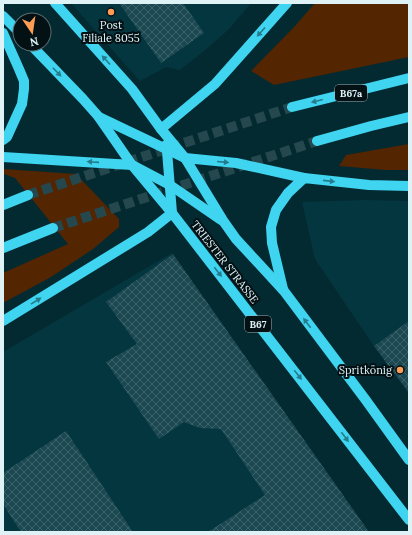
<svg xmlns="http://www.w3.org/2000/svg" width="412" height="535" font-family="Lora,serif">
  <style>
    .built { fill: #043640 }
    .green { fill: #532500 }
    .building { fill: url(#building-cross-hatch) }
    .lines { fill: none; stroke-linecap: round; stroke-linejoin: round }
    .primary-tunnel { stroke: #25484f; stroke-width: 10; stroke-dasharray: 10 5; stroke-linecap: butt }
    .primary { stroke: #3fd5f1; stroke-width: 10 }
    .oneway { fill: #247c8e }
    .poi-dot { fill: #fd9d55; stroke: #031014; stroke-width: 1.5 }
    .labels { text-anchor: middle; stroke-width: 4; stroke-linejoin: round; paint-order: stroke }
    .shield { fill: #031014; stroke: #9dafb3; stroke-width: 1 }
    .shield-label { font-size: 10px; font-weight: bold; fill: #dff3f7 }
    .poi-label { font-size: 11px; fill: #dff3f7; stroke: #031014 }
    .street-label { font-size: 11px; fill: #dff3f7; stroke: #031014 }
  </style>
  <defs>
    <pattern id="building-cross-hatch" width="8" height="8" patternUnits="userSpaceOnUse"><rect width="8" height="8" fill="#1b4851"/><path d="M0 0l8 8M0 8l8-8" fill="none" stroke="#3c636b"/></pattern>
  </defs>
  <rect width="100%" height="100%" fill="#042a31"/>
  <g class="built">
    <path d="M71,3H251L229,29L204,51L180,70L166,67L140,81Z"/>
    <path d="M366,200L409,201V393L374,346L315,259L302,202Z"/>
    <path d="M172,253L369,532H3V352Z"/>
  </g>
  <g class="green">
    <path d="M315,3H409V57L274,85L251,71L295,26Z"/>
    <path d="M409,144V170H386L339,166L346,155Z"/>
    <path d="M3,169L76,174L119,219V227L93,249L51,277L3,303V273L68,244L15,178L4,174L3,176Z"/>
  </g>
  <g class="building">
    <path d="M119,3H183L204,33L161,63Z"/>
    <path d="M173,254L237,345L369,532H208L265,495L221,429L200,428L184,422L159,439L106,362L137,344L106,302Z"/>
    <path d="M409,321V393L374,346Z"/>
    <path d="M66,431L88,464L133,532H21L3,504V473Z"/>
  </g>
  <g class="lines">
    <g class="primary-tunnel">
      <path d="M28,195L292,107"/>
      <path d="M53,228L317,141"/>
    </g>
    <g class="primary">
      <path d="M55,3L132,89L161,129L185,158L224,222L236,239L284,291L365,399L409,460"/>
      <path d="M3,16L20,33"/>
      <path d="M3,33L19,69L24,81V89L22,104L7,137L3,140"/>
      <path d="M30,44L83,99L98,116L132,165L172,213L409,520"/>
      <path d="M292,107L409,78"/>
      <path d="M99,117L185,158L236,163L304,178"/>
      <path d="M161,129L215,84L287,3"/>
      <path d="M317,141L371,126L409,117"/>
      <path d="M166,145L167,151L172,213"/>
      <path d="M3,157L132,165L170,185L221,220"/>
      <path d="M3,205L28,195"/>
      <path d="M3,248L53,228"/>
      <path d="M283,289L272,243L271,227L276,210L288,193L304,178L369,185L409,186"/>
      <path d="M3,321L148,232L172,213"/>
    </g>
  </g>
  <defs><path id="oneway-solid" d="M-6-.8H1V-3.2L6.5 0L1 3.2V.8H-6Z"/></defs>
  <g class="oneway">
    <use href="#oneway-solid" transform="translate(261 32) rotate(132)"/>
    <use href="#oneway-solid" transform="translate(106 60) rotate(-132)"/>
    <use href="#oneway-solid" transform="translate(57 72) rotate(46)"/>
    <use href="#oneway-solid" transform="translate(317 101) rotate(166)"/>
    <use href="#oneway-solid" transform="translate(93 162) rotate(-176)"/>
    <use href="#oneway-solid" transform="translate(223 162) rotate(5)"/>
    <use href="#oneway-solid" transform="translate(329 181) rotate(6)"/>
    <use href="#oneway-solid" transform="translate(218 272) rotate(52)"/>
    <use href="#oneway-solid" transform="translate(36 301) rotate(-32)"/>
    <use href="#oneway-solid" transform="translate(307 323) rotate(-127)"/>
    <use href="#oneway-solid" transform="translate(298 375) rotate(52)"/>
    <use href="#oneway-solid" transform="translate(345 437) rotate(53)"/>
  </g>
  <g class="poi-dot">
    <circle cx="111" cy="12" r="4"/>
    <circle cx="400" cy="370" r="4"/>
  </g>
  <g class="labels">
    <g class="shield">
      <rect x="335" y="85" width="32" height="16" rx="3"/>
      <rect x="245" y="316" width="26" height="16" rx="3"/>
    </g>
    <g class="shield-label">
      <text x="351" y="97">B67a</text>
      <text x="258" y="328">B67</text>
    </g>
    <g class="poi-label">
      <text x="111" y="29">Post<tspan x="111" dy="13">Filiale 8055</tspan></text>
      <text x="392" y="374" text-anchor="end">Spritkönig</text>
    </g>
    <g class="street-label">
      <text transform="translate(225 262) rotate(52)" y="4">TRIESTER STRASSE</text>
    </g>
  </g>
  <rect width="412" height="535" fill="none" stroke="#dff3f7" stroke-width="8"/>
  <g transform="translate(32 32) rotate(167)"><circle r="19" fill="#031014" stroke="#5b6b6f"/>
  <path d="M0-3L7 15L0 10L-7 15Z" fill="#fd9d55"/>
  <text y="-6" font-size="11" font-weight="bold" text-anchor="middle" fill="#dff3f7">N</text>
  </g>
</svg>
